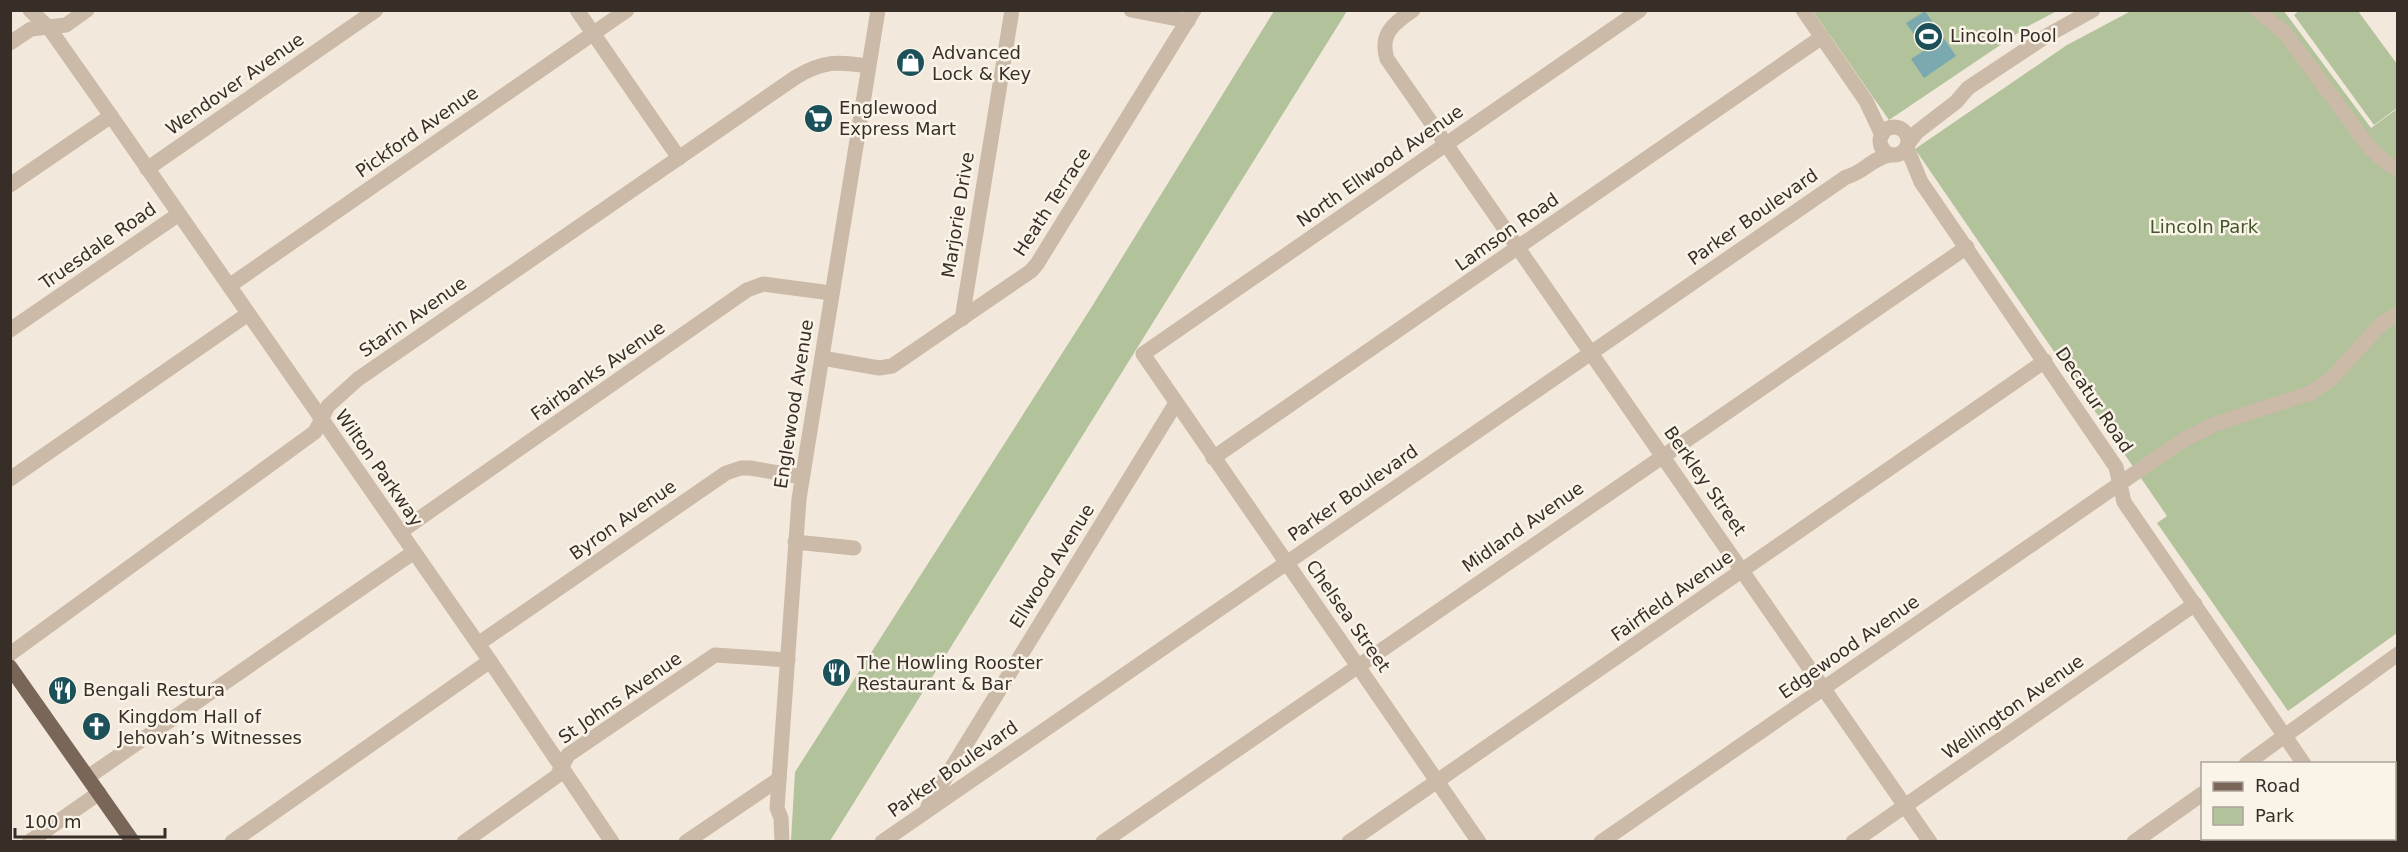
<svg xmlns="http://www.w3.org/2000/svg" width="2408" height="852" font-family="'DejaVu Sans',sans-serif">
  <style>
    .green { fill: #b2c29b }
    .water { fill: #7aaab0 }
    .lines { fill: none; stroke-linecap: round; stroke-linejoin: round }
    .minor { stroke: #cbbaa7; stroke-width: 15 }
    .major { stroke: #796659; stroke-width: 15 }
    .labels { text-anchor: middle; stroke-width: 5; stroke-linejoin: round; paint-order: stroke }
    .poi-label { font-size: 18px; fill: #372e28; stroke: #faf3e8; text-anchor: start }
    .street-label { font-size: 18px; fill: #372e28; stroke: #faf3e8 }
    .park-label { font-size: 18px; fill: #43562b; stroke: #faf3e8 }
  </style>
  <rect width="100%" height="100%" fill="#f2e9dc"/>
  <g class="green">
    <path d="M2300,10L2358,11L2397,64V108L2374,125L2294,15Z"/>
    <path d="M1274,11H1347L830,841H791L795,772L1091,308Z"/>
    <path d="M1813,11H2057L2030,25L1889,120Z"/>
    <path d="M2131,11H2284L2371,128L2397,109V633L2288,711L2157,523L2167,516L1915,149L2067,45Z"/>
  </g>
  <path class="water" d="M1925,11L1956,56L1924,78L1911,59L1925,50L1906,23Z"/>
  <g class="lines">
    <g class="minor">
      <path d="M30,10L49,28L111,116L490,661L612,842"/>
      <path d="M577,10L679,158"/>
      <path d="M1131,10L1188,21"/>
      <path d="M1413,10C1394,23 1379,34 1387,59L1930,842"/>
      <path d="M1803,10L1866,101L1882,135"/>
      <path d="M2257,10L2286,34L2369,147L2386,163L2398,169"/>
      <path d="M10,43L31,29L66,25L87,10"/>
      <circle cx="1894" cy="141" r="14"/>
      <path d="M1908,144L1917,132L1956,102L1968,88L2048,35L2093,10"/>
      <path d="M1907,148L1921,182L2116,467L2124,502L2304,764"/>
      <path d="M147,169L376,10"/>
      <path d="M10,185L111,116"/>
      <path d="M229,286L627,10"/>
      <path d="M962,319L1012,10"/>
      <path d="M10,330L179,214"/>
      <path d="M822,358L879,368L892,366L1031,271L1037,264L1194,10"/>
      <path d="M1213,458L1822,37"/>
      <path d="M10,479L248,314"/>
      <path d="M400,532L747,290L763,284L831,293"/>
      <path d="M795,542L854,548"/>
      <path d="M478,644L726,473L741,468H750L802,477"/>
      <path d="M10,654L315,432L328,406L358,379L796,77C823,61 837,61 868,66"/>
      <path d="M2246,764L2398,654"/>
      <path d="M88,777L414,552"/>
      <path d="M928,806L1176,403"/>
      <path d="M2356,838L2358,842"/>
      <path d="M29,842L99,793"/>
      <path d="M232,842L490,661"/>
      <path d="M464,842L557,776L568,755L715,655L788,660"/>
      <path d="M686,842L779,779"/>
      <path d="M782,842L781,818L777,808L799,499L878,10"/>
      <path d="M882,842L1846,177C1863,173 1872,158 1890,155"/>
      <path d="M1103,842L1967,247"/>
      <path d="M1349,842L2045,361"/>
      <path d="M1479,842L1143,354L1640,10"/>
      <path d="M1601,842L2183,440L2215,424L2311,393L2331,379L2381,324L2398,314"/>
      <path d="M1853,842L2195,604"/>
      <path d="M2134,842L2202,794"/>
    </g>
    <path class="major" d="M10,667L133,842"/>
  </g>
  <defs>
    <symbol id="stadium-disc" viewBox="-11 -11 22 22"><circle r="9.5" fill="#1d5159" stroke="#faf3e8"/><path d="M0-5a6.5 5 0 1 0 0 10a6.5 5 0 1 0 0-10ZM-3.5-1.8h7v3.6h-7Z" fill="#fff"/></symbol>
    <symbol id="shop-disc" viewBox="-11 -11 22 22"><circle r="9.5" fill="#1d5159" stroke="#faf3e8"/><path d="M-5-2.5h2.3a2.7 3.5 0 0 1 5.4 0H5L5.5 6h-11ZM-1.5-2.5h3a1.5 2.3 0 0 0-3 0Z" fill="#fff"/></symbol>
    <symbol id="supermarket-disc" viewBox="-11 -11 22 22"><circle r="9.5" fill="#1d5159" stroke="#faf3e8"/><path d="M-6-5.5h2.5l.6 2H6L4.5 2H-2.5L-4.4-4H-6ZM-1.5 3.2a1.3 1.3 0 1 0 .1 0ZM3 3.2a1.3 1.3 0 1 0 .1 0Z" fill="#fff"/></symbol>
    <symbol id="restaurant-disc" viewBox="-11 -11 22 22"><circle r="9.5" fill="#1d5159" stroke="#faf3e8"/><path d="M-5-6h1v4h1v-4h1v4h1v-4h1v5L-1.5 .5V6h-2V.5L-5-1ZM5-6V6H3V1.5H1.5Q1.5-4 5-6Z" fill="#fff"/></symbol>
    <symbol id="church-disc" viewBox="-11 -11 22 22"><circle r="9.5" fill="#1d5159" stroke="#faf3e8"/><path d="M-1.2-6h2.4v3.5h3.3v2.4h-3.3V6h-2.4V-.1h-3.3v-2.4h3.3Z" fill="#fff"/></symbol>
  </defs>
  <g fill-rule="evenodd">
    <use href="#stadium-disc" x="1912" y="20" width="33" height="33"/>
    <use href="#shop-disc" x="894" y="46" width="33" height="33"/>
    <use href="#supermarket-disc" x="802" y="102" width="33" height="33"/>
    <use href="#restaurant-disc" x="820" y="656" width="33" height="33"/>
    <use href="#restaurant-disc" x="46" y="674" width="33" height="33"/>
    <use href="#church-disc" x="80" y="710" width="33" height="33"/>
  </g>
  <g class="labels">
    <g class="poi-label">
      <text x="1950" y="42">Lincoln Pool</text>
      <text x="932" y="59">Advanced<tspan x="932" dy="21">Lock &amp; Key</tspan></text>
      <text x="839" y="114">Englewood<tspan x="839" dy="21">Express Mart</tspan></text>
      <text x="857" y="669">The Howling Rooster<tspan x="857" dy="21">Restaurant &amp; Bar</tspan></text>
      <text x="83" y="696">Bengali Restura</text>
      <text x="118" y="723">Kingdom Hall of<tspan x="118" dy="21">Jehovah’s Witnesses</tspan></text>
    </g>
    <g class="street-label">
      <text transform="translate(235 84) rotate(-35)" y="6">Wendover Avenue</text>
      <text transform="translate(417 132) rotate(-35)" y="6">Pickford Avenue</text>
      <text transform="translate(1380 166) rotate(-35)" y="6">North Ellwood Avenue</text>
      <text transform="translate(1052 202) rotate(-57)" y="6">Heath Terrace</text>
      <text transform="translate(958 215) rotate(-81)" y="6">Marjorie Drive</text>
      <text transform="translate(1753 217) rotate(-35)" y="6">Parker Boulevard</text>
      <text transform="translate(1507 232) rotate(-35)" y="6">Lamson Road</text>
      <text transform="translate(98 246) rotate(-35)" y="6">Truesdale Road</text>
      <text transform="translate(413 317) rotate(-35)" y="6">Starin Avenue</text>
      <text transform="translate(598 371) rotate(-35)" y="6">Fairbanks Avenue</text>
      <text transform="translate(2094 400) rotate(56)" y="6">Decatur Road</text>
      <text transform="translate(794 404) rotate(-81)" y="6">Englewood Avenue</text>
      <text transform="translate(379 468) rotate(55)" y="6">Wilton Parkway</text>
      <text transform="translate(1705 481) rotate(55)" y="6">Berkley Street</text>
      <text transform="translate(1353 493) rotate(-35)" y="6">Parker Boulevard</text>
      <text transform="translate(623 520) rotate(-35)" y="6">Byron Avenue</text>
      <text transform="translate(1523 527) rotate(-35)" y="6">Midland Avenue</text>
      <text transform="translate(1052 566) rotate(-58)" y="6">Ellwood Avenue</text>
      <text transform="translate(1672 596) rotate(-35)" y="6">Fairfield Avenue</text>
      <text transform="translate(1348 616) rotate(55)" y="6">Chelsea Street</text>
      <text transform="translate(1849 647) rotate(-35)" y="6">Edgewood Avenue</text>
      <text transform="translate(620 698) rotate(-35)" y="6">St Johns Avenue</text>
      <text transform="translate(2013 707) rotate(-35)" y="6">Wellington Avenue</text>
      <text transform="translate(953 769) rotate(-35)" y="6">Parker Boulevard</text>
    </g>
    <g class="park-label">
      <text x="2204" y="233">Lincoln Park</text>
    </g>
  </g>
  <rect width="2408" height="852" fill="none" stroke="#372e28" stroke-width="24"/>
  <rect x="2201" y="762" width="195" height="78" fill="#faf3e8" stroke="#aca49b" stroke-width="1.5"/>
  <rect x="2213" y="782" width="30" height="9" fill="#796659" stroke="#aca49b" stroke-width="1.5"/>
  <text x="2255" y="792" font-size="18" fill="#372e28">Road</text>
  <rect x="2213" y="807" width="30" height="18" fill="#b2c29b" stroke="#aca49b" stroke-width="1.5"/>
  <text x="2255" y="822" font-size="18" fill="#372e28">Park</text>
  <path d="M15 828v9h150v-9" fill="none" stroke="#372e28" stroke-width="3"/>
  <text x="24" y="828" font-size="18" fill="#372e28" stroke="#faf3e8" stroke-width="4.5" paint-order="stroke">100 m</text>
</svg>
